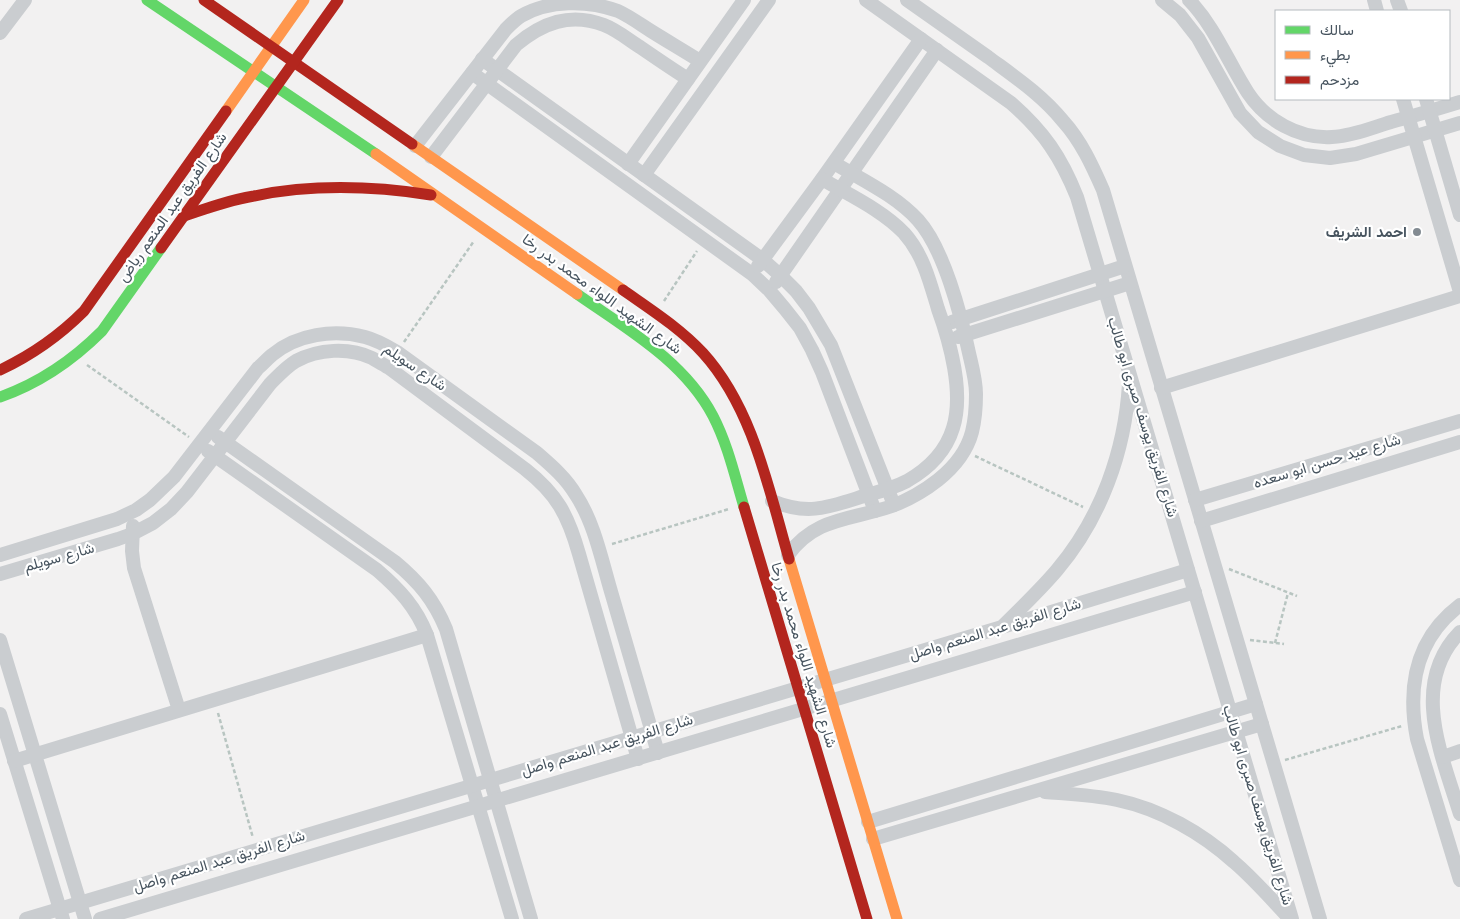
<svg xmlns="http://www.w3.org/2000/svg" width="1460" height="919" font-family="Jost,Vazirmatn,sans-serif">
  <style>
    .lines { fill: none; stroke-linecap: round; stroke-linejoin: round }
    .path { stroke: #b8c5c1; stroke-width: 2.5; stroke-dasharray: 4 2.5; stroke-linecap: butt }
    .street { stroke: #cacdd0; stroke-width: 14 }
    .fast { stroke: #63d668; stroke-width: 11 }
    .slow { stroke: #ff974d; stroke-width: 11 }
    .jam { stroke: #b3261e; stroke-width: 11 }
    .poi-dot { fill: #838b92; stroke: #fff; stroke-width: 2 }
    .labels { text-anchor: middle; stroke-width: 4.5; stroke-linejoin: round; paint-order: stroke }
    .street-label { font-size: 15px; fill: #47545f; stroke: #fff }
    .poi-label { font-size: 15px; font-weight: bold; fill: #47545f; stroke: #fff; text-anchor: end }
  </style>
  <rect width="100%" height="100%" fill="#f2f1f1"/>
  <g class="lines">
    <g class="path">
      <path d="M664,301L697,251"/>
      <path d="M404,342L474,241"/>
      <path d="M87,365L189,437"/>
      <path d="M975,456L1083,507"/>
      <path d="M612,544L729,509"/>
      <path d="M1229,569L1297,596"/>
      <path d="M1250,640L1284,644"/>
      <path d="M1275,643L1288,593"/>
      <path d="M218,713L253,838"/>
      <path d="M1285,760L1402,726"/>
    </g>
    <g class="street">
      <path d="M866,0L1011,103C1044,132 1061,157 1077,197L1292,919"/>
      <path d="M907,0C934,19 961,38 988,57C1015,77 1042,95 1063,121C1081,141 1092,165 1103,190L1320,919"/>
      <path d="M1162,0L1180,15L1198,38L1240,113L1258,132L1280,146L1304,155L1330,158L1356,154L1460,123"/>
      <path d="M1189,0C1215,27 1228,62 1248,93C1266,120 1298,139 1332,137C1352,136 1371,128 1391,122C1414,116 1437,109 1460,102"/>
      <path d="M1374,0L1377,11"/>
      <path d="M1397,0L1401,11"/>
      <path d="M0,33L25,0"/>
      <path d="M482,59L763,260L781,276L796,291L809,308L831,345L894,505"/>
      <path d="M472,73L752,274L769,290L785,309L800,328L812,350L822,372L875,511"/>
      <path d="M1403,99L1460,292"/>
      <path d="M1426,99L1460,215"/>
      <path d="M415,146L506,29C511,24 516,19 521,16C549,0 587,0 618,11C629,16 640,24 651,31C667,41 684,51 700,61"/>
      <path d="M431,157L516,45C542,23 570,12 604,25C617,30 629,40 640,47C656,58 672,69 688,79"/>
      <path d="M628,164L744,0"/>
      <path d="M644,175L769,0"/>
      <path d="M758,266L822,179L921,39"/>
      <path d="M776,282L937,50"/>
      <path d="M952,322L1125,266"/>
      <path d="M958,337L1130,283"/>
      <path d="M1161,388L1460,296"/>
      <path d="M218,437L395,562C419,582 434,600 446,629L531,919"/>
      <path d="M208,451L377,570C399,589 416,607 427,635L512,919"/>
      <path d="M1195,500L1460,421"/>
      <path d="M772,501C808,516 829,507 864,496C878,492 894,488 907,481C928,469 946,451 953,428C964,393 950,342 938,309C930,282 923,254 904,233C882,210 849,195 822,179"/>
      <path d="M1201,521L1460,442"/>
      <path d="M133,526L132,551L134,568L179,710"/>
      <path d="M0,555L117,519L136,510L150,500L174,477L258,368C263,364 267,359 272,355C297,334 334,329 365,337C377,340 387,346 397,352L537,453C552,466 566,478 576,495C595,524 602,562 612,595C627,648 643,700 658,753"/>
      <path d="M788,555C815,517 852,520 892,506C908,500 924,491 938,480C953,468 967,451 972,432C975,420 976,406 976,394C976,380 972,366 969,353C961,315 944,249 918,220C895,195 862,180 834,163"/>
      <path d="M0,574L118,539L132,534L153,523L171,509L187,492L270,384C278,376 286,367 296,361C318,349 349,347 372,358C377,361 383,364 389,368L525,469C557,494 568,515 579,554L638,759"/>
      <path d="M1460,605C1415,639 1407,687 1417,739L1460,880"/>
      <path d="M1004,625C1022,607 1041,589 1057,570C1101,518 1125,451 1129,384"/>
      <path d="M1460,632C1409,684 1442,755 1460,814"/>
      <path d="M0,640L85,919"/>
      <path d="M0,714L63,919"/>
      <path d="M1443,757L1460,751"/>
      <path d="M14,761L427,635"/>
      <path d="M1045,792C1069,794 1093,795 1117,800C1160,809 1202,833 1234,862C1254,879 1272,900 1290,919"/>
      <path d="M868,822L1256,704"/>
      <path d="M873,839L1262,724"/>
      <path d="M26,919L1002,627L1188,570"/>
      <path d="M100,919L1195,592"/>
    </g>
    <g class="fast">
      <path d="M147,0L376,154"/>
      <path d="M577,294C627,329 684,361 713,416C728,445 735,477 744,507"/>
      <path d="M0,397C40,383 72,361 102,331L161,248"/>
    </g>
    <g class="slow">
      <path d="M226,111L304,0"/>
      <path d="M412,144L623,290"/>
      <path d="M376,154L577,294"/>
      <path d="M789,559L897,919"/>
    </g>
    <g class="jam">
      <path d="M204,0L412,144"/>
      <path d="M184,216C207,208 230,200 254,196C312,184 373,186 431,195"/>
      <path d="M161,248L338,0"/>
      <path d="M623,290C650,309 680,328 703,353C753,408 769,490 789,559"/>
      <path d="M0,370C32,355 59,336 84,311L226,111"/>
      <path d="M744,507L867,919"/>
    </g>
  </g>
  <circle class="poi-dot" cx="1417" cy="232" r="5"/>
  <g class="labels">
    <g class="street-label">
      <text transform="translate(172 207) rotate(-55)" y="5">شارع الفريق عبد المنعم رياض</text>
      <text transform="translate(602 294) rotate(36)" y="5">شارع الشهيد اللواء محمد بدر رخا</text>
      <text transform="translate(415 367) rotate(34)" y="5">شارع سويلم</text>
      <text transform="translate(1143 417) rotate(73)" y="5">شارع الفريق يوسف صبرى ابو طالب</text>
      <text transform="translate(1327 461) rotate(-17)" y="5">شارع عيد حسن ابو سعده</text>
      <text transform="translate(59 557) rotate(-16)" y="5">شارع سويلم</text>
      <text transform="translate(995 629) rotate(-17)" y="5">شارع الفريق عبد المنعم واصل</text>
      <text transform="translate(804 655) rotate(73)" y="5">شارع الشهيد اللواء محمد بدر رخا</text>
      <text transform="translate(607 745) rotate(-17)" y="5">شارع الفريق عبد المنعم واصل</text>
      <text transform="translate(1258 805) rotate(73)" y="5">شارع الفريق يوسف صبرى ابو طالب</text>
      <text transform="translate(219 861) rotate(-17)" y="5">شارع الفريق عبد المنعم واصل</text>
    </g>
    <g class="poi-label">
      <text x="1407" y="237">احمد الشريف</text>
    </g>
  </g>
  <rect x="1275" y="10" width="175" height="90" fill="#ffffff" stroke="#b5bbbf"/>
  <rect x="1285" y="26" width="25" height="8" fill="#63d668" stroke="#b5bbbf"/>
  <text x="1320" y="35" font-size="15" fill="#47545f">سالك</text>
  <rect x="1285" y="51" width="25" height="8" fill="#ff974d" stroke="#b5bbbf"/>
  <text x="1320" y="60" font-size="15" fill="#47545f">بطيء</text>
  <rect x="1285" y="76" width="25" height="8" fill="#b3261e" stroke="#b5bbbf"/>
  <text x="1320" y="85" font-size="15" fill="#47545f">مزدحم</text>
</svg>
